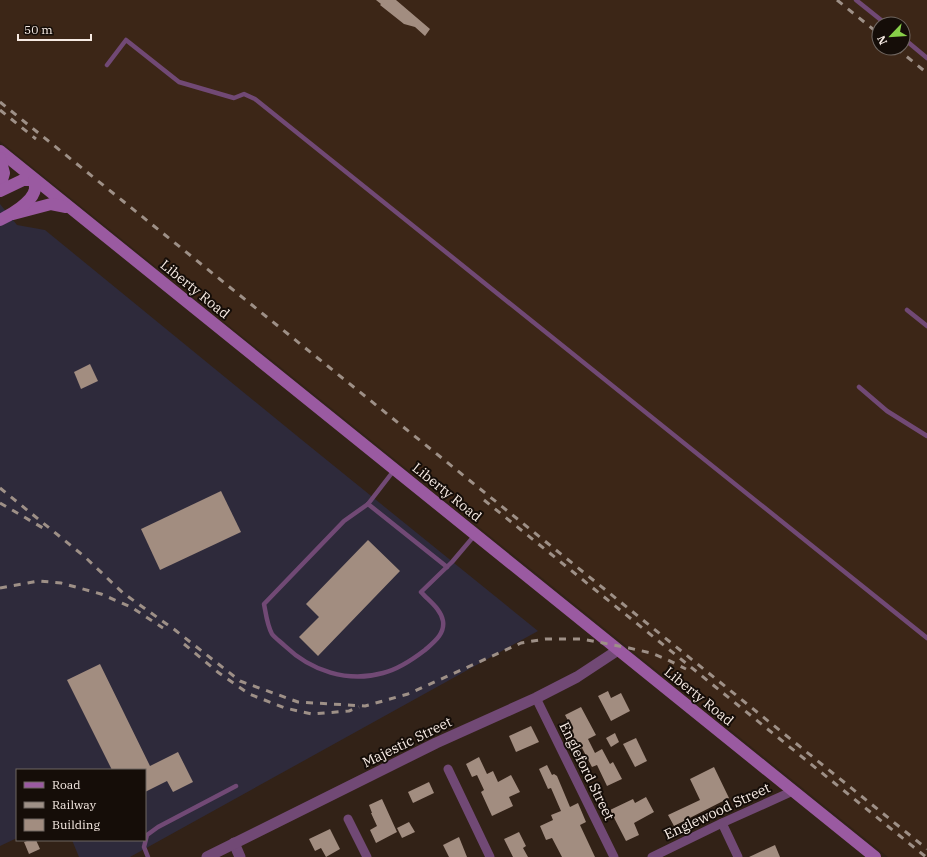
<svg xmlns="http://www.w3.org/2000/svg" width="927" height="857" font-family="'IBM Plex Serif',serif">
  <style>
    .industrial { fill: #2e2a3b }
    .built { fill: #3c2617; fill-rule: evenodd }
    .building { fill: #a28d80 }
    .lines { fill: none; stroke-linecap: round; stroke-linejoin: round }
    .service { stroke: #714975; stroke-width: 4.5 }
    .minor { stroke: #714975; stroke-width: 9 }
    .tertiary { stroke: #714975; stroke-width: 11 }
    .secondary { stroke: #9a5aa1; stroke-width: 12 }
    .rail { stroke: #9e9087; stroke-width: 3; stroke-dasharray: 7 7; stroke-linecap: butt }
    .labels { text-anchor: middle; stroke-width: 4; stroke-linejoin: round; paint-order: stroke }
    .street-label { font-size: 14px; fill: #f7ebe4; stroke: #150d08 }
  </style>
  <rect width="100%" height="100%" fill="#322217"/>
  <path class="industrial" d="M0,204L17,225L45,230L302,440L538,631L130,857H79L72,840H145V770H17V838L0,846Z"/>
  <path class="built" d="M0,0H927V857H888L0,141ZM879,24H903V48H879Z"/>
  <g class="building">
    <path d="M376,0H396L430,29L425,36L415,27L404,24L380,5L381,4Z"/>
    <path d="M90,364L98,381L81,389L74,372Z"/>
    <path d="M221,491L241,532L160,570L141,529Z"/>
    <path d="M368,540L400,571L318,656L299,637L319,617L306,604Z"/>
    <path d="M100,664L150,766L178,752L193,782L173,792L167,781L145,792V770H112L67,680Z"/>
    <path d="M608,691L611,698L621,693L630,711L611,721L598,696Z"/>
    <path d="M581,707L596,735L588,739L595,753L602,749L610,764L613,762L622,779L607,786L597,765L592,767L582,748L578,750L570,732L573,730L565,715Z"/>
    <path d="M531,726L539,742L516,752L509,736Z"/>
    <path d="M615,733L619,742L611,747L606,738Z"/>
    <path d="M636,738L647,761L635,767L623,744Z"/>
    <path d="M479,757L487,774L493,771L498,782L511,775L520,792L509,797L513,806L492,816L481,792L484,790L477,775L472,777L466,764Z"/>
    <path d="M547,765L552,775L554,774L557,776L570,807L578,803L586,822L580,825L595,857H562L552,838L546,840L540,826L553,820L551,815L561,811L551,788L548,789L539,769Z"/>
    <path d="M714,767L729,798L674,826L668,815L700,800L690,779Z"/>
    <path d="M429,782L434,793L413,803L408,792Z"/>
    <path d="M646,797L654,812L634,823L639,835L626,841L610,810L633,799L635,803Z"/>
    <path d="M382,799L397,832L376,843L370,830L377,826L371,813H372L369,805Z"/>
    <path d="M409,822L415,832L402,838L397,828Z"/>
    <path d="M330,829L340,849L326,857L321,848L315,851L309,839Z"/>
    <path d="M519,832L526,846L523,848L528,857H513L504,839Z"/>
    <path d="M459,837L467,857H449L443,845Z"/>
    <path d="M30,840H36L40,849L29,854L24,842Z"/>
    <path d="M775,845L780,857H749Z"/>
  </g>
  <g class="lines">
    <g class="service">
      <path d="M856,0L886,24"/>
      <path d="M903,38L927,58"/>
      <path d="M107,65L126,40L179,82L234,98L244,94L255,99L927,638"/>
      <path d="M907,310L927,326"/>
      <path d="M859,387L887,411L927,436"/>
      <path d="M395,469L368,504L344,521L264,604C266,614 267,625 272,634C275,638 281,642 285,646C311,671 348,683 383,673C399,669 412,660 425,650C434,642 445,634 443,621C441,609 429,601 421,592L452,562L474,536"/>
      <path d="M368,504L447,567"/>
      <path d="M148,857L144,847L147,835L158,827L236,786"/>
    </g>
    <g class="minor">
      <path d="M536,698L614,857"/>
      <path d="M448,769L490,857"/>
      <path d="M348,819L367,857"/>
      <path d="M722,823L738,857"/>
      <path d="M652,857L722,823L793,791"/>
    </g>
    <g class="tertiary">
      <path d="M234,843L240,857"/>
      <path d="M207,857L436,743L536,698L577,677L618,650"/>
    </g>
    <g class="secondary">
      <path d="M0,151L875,857"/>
      <path d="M0,158L4,173L0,187"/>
      <path d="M0,191L23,180H34"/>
      <path d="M13,214L51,204L66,207"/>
      <path d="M0,220C10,215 33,202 35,189C35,186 35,183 34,180"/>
    </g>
    <g class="rail">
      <path d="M837,0L879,34"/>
      <path d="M896,48L927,73"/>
      <path d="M0,102L927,849"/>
      <path d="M0,110L36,139"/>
      <path d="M0,488L85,557L123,593L175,630L240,681L298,702L365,706L408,694L521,643L545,639H582L629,648L651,653L666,659L686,669"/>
      <path d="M484,500L926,857"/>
      <path d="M0,503L43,528"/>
      <path d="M0,588L39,581L61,583L101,594L131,607L163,628"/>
      <path d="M184,644L219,673L249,694L285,708L312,714L349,711L359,707"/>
    </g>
  </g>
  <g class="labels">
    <g class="street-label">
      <text transform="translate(195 289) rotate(39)" y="5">Liberty Road</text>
      <text transform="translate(447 492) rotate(39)" y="5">Liberty Road</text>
      <text transform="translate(699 696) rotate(39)" y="5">Liberty Road</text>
      <text transform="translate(407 742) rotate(-26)" y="5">Majestic Street</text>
      <text transform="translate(587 771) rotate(64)" y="5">Engleford Street</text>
      <text transform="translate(717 811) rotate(-25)" y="5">Englewood Street</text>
    </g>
  </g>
  <rect x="16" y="769" width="130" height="72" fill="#150d08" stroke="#6f6660"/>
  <rect x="24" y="782" width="20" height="6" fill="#9a5aa1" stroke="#6f6660"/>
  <text x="52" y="789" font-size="12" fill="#f7ebe4">Road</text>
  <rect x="24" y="802" width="20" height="6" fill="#9e9087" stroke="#6f6660"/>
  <text x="52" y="809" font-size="12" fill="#f7ebe4">Railway</text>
  <rect x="24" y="819" width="20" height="12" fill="#a28d80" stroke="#6f6660"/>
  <text x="52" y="829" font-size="12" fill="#f7ebe4">Building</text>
  <g transform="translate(891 36) rotate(245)"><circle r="19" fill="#150d08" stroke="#6f6660"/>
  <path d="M0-3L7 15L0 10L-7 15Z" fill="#88cf49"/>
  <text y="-6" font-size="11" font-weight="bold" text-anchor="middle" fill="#f7ebe4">N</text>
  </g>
  <path d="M18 34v6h73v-6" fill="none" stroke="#f7ebe4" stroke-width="2"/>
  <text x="24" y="34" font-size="12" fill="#f7ebe4" stroke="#150d08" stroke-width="3" paint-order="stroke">50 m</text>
</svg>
